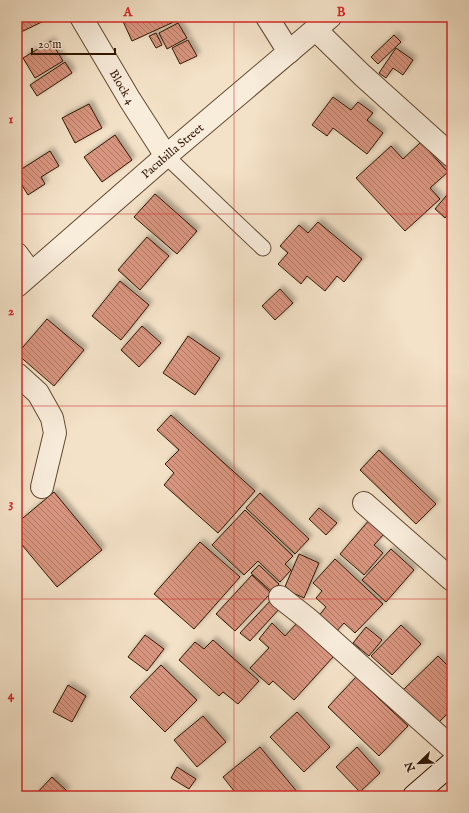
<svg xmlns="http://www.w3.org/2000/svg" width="469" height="813" font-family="'IM FELL English',serif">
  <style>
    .building { fill: url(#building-back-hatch); stroke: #301600; filter: url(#shadow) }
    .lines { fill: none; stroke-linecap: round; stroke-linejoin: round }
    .service-casing { stroke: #614932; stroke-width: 17 }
    .minor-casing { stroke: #614932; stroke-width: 24 }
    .secondary-casing { stroke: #301600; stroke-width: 24 }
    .service { stroke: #f8ecdb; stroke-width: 15 }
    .minor { stroke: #f8ecdb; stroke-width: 22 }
    .secondary { stroke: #f8ecdb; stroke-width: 22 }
    .grid { fill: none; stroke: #d62828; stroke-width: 1; stroke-opacity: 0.55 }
    .labels { text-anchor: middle; stroke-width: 3.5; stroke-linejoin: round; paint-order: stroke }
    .street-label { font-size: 12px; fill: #301600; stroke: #f8ecdb }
    .neatline { fill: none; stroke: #d62828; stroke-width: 1.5 }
    .grid-label { font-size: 13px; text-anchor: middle; font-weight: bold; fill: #d62828 }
  </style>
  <defs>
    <pattern id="building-back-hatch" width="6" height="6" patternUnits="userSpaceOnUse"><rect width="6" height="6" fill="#d99580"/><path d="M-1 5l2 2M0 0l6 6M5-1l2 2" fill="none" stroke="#b07966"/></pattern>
    <filter id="shadow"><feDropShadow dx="3.5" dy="-3.5" stdDeviation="2" flood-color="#0004"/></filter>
  </defs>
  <rect width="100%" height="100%" fill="#f4e2c8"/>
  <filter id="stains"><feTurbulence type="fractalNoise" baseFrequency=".005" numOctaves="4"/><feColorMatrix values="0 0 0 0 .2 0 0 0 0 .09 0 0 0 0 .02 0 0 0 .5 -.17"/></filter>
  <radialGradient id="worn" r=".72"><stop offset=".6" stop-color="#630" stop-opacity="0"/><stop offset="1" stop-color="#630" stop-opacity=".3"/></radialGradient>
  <g class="building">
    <path d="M17,17H52L17,34Z"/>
    <path d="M121,17H177L178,20L132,41Z"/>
    <path d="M178,23L187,38L167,49L159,33Z"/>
    <path d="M156,33L162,45L156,48L149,36Z"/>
    <path d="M394,35L401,42L378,64L371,57Z"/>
    <path d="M188,40L197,56L180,64L172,48Z"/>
    <path d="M51,41L63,61L35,78L23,58Z"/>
    <path d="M396,48L413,60L403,75L393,68L386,78L379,73Z"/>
    <path d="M65,62L72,73L37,96L30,85Z"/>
    <path d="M333,97L351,110L358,102L373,113L367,120L383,133L367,154L333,128L327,136L312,125Z"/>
    <path d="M89,104L102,128L75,143L62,118Z"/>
    <path d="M115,135L132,160L102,182L84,157Z"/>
    <path d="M421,142L448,172L430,188L440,199L405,231L356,178L391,146L403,159Z"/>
    <path d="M50,151L59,166L41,177L45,184L28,195L17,177V172Z"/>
    <path d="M452,189V210L445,218L435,209Z"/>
    <path d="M155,194L197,231L177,254L134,217Z"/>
    <path d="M318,222L362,259L344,282L337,276L325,291L307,276L301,284L278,264L288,253L280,246L299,225L308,233Z"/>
    <path d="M147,237L169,256L140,290L118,270Z"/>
    <path d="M120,281L149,305L121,340L92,316Z"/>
    <path d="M280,289L293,303L275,320L262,306Z"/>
    <path d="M47,319L84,350L54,386L17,354Z"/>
    <path d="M142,326L161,343L139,367L121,350Z"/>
    <path d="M188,336L220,358L195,395L163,373Z"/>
    <path d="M171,415L255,491L218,533L164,485L174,473L165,464L179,450L157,430Z"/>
    <path d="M379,450L436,504L416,524L360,470Z"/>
    <path d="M54,492L102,550L57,587L17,539V523Z"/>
    <path d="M260,493L309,539L295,554L246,508Z"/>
    <path d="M319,508L337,523L326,535L309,519Z"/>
    <path d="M245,510L293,556L285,564L291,570L280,582L258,561L244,575L212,545Z"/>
    <path d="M370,519L385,533L374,545L383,553L364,575L340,554Z"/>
    <path d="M200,542L240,577L194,629L154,594Z"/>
    <path d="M391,549L414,570L386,602L362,580Z"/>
    <path d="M299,554L319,563L304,598L284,589Z"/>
    <path d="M335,559L383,604L355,633L344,623L334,634L317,618L326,607L316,598L322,591L313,583Z"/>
    <path d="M259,565L279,584L272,592L251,573Z"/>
    <path d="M252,575L271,593L235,631L216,614Z"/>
    <path d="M272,599L281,607L250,641L240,633Z"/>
    <path d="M272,623L285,636L297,623L334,656L294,700L273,681L269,685L250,668L269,648L259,639Z"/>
    <path d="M401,625L421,644L392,675L371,656Z"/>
    <path d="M366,627L382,640L369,656L353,643Z"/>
    <path d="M145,635L164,649L147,671L128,657Z"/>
    <path d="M213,640L259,681L238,704L223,692L219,696L179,660L195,642L204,649Z"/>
    <path d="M438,656L452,670V709L434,727L401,692Z"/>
    <path d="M161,665L197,700L165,732L130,697Z"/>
    <path d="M356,677L408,726L379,756L328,707Z"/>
    <path d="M68,685L86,696L72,722L53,712Z"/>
    <path d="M297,712L330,747L304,772L270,737Z"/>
    <path d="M203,716L226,742L197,767L174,740Z"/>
    <path d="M260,747L298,793L294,796H238L223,777Z"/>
    <path d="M357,747L380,773L360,792L336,767Z"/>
    <path d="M177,767L196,779L189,789L171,778Z"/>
    <path d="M52,777L67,791L62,796H34Z"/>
  </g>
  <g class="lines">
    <defs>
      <path id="service" d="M166,156L263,248"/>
      <g id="minor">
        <path id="s1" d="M81,17L130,100L166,156"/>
        <path d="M267,17L289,52"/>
        <path d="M316,30L362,75L452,156"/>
        <path d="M17,254L31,273"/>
        <path id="s2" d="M17,286L166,156L330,17"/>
        <path d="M17,374L38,393L52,418L55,433L42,487"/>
        <path d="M364,503L452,580"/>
        <path d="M280,597L308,619L452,748"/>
      </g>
      <path id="secondary" d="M414,796L452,763"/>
    </defs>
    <use href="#service" class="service-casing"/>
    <use href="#minor" class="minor-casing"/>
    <use href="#secondary" class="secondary-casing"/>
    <use href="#service" class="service"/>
    <use href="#minor" class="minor"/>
    <use href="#secondary" class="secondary"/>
  </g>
  <path class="grid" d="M234,17V796M17,214H452M17,406H452M17,599H452"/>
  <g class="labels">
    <g class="street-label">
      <text dy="4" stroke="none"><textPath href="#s1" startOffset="81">Block 4</textPath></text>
      <text dy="4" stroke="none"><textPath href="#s2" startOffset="206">Pacubilla Street</textPath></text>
    </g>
  </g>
  <rect width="469" height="813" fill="none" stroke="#f4e2c8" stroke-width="44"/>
  <g transform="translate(419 763) rotate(247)" stroke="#f8ecdb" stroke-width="3" paint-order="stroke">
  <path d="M0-3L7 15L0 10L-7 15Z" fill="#301600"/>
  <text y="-6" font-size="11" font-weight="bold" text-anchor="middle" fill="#301600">N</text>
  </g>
  <path d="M32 48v6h83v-6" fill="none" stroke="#301600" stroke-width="2"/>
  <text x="38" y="48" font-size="12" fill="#301600" stroke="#f8ecdb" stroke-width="3" paint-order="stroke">20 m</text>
  <rect x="22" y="22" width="425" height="769" class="neatline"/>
  <g class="grid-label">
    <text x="128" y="16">A</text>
    <text x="341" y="16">B</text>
    <text x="11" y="123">1</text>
    <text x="11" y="315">2</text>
    <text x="11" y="507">3</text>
    <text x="11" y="699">4</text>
  </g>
  <rect width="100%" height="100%" filter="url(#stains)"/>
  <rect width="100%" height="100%" fill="url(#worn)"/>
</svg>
